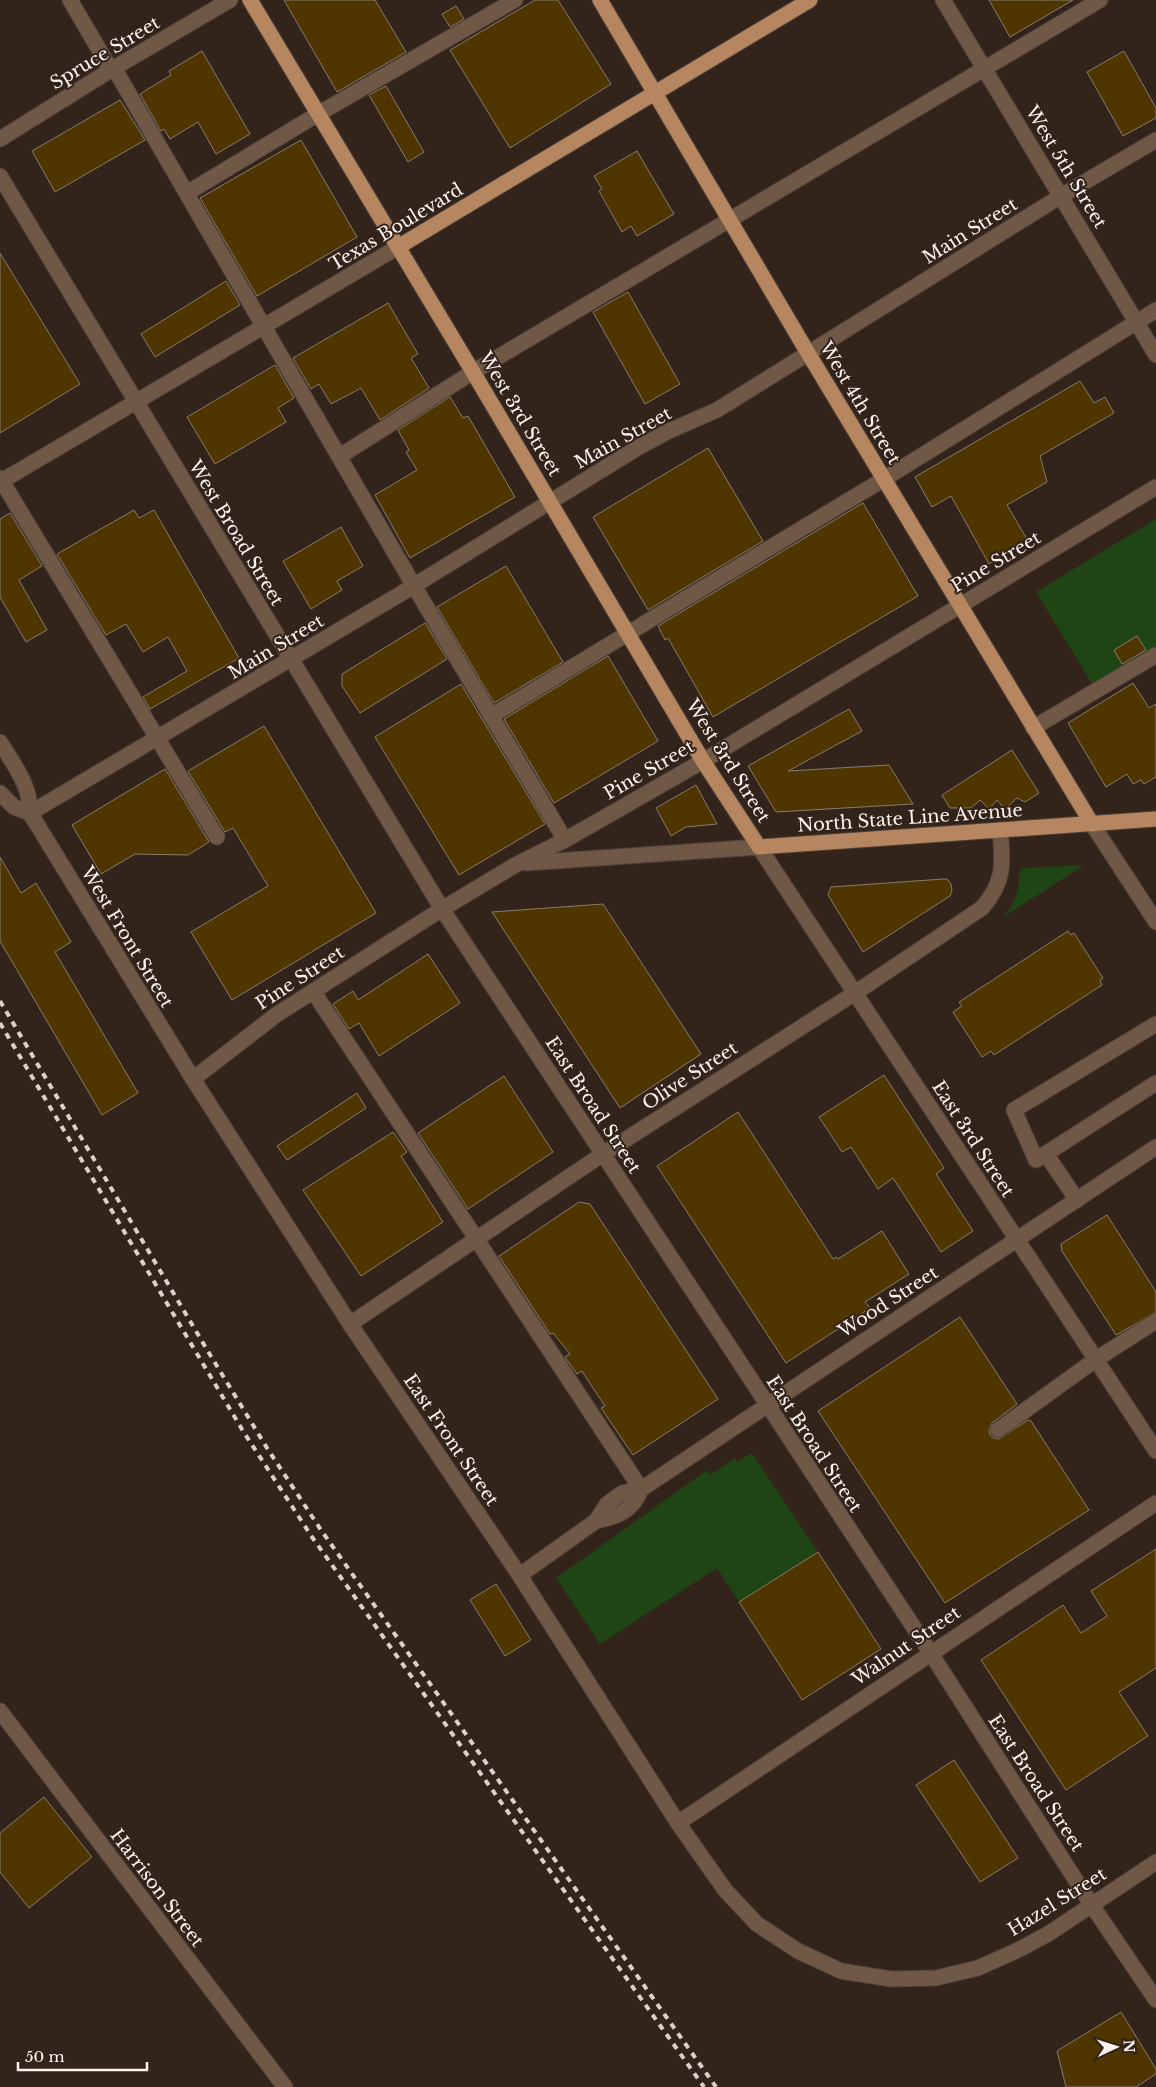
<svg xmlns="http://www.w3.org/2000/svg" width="1156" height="2087" font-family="'Libre Baskerville',serif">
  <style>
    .green { fill: #1f4514 }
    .building { fill: #4f3500; stroke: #887c6c }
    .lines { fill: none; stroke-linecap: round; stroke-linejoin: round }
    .minor-casing { stroke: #4f4138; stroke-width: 17 }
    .major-casing { stroke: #4f4138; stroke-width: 17 }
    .minor { stroke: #6f5846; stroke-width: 15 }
    .major { stroke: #b68661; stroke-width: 15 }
    .rail { stroke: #dcd0cb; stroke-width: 4; stroke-dasharray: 6 6; stroke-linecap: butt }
    .labels { text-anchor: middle; stroke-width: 4; stroke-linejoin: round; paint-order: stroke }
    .street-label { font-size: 18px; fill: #fdf2ed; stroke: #33241b }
  </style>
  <rect width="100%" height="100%" fill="#33241b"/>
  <g class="green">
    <path d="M1156,519V651L1094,687L1036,592Z"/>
    <path d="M1084,865L1002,918C1011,909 1017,897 1019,884C1019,878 1018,873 1022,868Z"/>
    <path d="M752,1453L818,1552L739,1602L717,1568L600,1644L556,1578L707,1470L710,1475L735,1458L737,1462Z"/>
  </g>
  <g class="building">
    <path d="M284,0H375L406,52L337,92Z"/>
    <path d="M535,0H558L611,84L510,148L450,50Z"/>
    <path d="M989,0H1073L1010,37Z"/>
    <path d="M456,6L464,19L450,27L442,14Z"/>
    <path d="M202,51L250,134L216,154L198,122L170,139L164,129L161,131L140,94L171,75L169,71Z"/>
    <path d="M1124,51L1156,108V118L1123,136L1087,72Z"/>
    <path d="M386,86L424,152L408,162L369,95Z"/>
    <path d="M120,100L145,140L55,192L32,151Z"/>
    <path d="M301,140L357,237L257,296L200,198Z"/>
    <path d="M637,151L674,214L637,236L631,226L622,232L599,191L602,189L594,176Z"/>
    <path d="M0,253L80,384L0,433Z"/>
    <path d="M226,281L240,305L155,357L141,334Z"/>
    <path d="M628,292L680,384L645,404L593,312Z"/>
    <path d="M388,303L418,354L411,358L429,388L380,420L361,388L331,404L319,384L311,389L293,358Z"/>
    <path d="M275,365L294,398L278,408L286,422L215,464L187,417Z"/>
    <path d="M1080,381L1094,403L1105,397L1114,413L1040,456L1047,482L1007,505L1028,541L989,564L951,496L932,507L915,477Z"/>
    <path d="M450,397L463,418L468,416L515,497L410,558L375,495L417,470L406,452L409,450L398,430Z"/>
    <path d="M708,448L763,541L648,610L593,517Z"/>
    <path d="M863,503L918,596L713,717L668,638L665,640L658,626Z"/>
    <path d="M134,510L139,518L154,510L239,658L150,709L143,697L187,671L168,637L143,652L126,624L106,635L57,554Z"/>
    <path d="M10,513L42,566L19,580L47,630L26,642L0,597V519Z"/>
    <path d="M341,527L363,566L337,581L342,590L311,609L283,561Z"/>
    <path d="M506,566L563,662L494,703L437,607Z"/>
    <path d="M425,623L447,659L360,713L342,686V674Z"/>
    <path d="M1137,636L1146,650L1122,664L1114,650Z"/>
    <path d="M608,656L658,741L554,803L504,719Z"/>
    <path d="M1133,683L1149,708L1156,704V777L1144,784L1141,780L1133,784L1127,774L1106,787L1068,723Z"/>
    <path d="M461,684L545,824L459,875L375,737Z"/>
    <path d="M849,709L862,731L788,771L889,765L913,804L776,812L748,766Z"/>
    <path d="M264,726L376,913L232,1000L191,932L268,886L233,828L225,832L188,771Z"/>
    <path d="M1012,750L1039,793L1025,802L1017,798L1005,809L997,800L989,809L980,800L971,808H950L942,795Z"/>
    <path d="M165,769L209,842L188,855L135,854L101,874L72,825Z"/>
    <path d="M696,785L717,824L686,827L671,836L656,808Z"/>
    <path d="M0,857L21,893L36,883L71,942L55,952L138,1093L102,1115L0,941Z"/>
    <path d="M943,879H947L951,884L952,891L950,896L863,952L828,895L831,887Z"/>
    <path d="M603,904L701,1054L620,1108L492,912Z"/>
    <path d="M1068,931L1071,935L1074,933L1103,978L1100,980L1102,985L994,1055L991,1051L982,1057L953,1012L962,1006L959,1002Z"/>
    <path d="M428,954L460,1003L379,1056L359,1023L349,1029L333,1004L353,991L358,1000Z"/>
    <path d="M884,1075L944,1168L936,1174L973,1231L941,1252L893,1178L878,1189L851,1147L842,1152L819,1117Z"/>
    <path d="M504,1076L553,1152L468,1209L418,1133Z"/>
    <path d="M357,1093L366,1108L287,1160L277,1146Z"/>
    <path d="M738,1112L833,1259L836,1257L838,1259L882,1231L909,1274L865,1302L870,1308L786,1363L657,1166Z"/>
    <path d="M393,1132L407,1152L401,1156L443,1222L361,1276L303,1190Z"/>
    <path d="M579,1202L590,1204L718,1399L633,1455L601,1408L605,1406L591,1385L582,1371L577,1374L565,1357L570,1354L553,1333L550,1334L499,1256Z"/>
    <path d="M1107,1215L1156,1292V1312L1116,1335L1062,1251L1061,1244Z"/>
    <path d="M960,1317L1017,1404L992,1423L989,1430L990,1435L994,1438L999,1439L1028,1420L1031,1421L1089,1510L945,1603L818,1411Z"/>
    <path d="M1156,1549V1668L1119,1692L1148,1736L1066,1790L981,1660L1063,1605L1081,1633L1107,1616L1091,1591Z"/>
    <path d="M818,1552L881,1649L802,1700L739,1602Z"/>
    <path d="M496,1584L531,1640L505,1656L470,1600Z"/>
    <path d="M954,1760L1018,1858L980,1882L916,1785Z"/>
    <path d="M44,1797L92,1857L29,1908L0,1872V1833Z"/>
    <path d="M1121,2012L1156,2069V2074L1136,2087H1066L1057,2051Z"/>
  </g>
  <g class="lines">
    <defs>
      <g id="minor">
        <path d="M70,0L111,70"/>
        <path d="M943,0L1156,355"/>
        <path d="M114,68L414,586L565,840"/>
        <path d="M0,139L114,68L230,0"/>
        <path d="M0,176L442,909L930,1652L1091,1904L1156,2000"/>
        <path d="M187,193L318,114L515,0"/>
        <path d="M340,456L473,372L1100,0"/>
        <path d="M0,478L217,837"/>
        <path d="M0,482L398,247"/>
        <path d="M491,716L884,479L1156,310"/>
        <path d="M1033,728L1156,655"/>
        <path d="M0,742C14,765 31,786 30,813L193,1079L350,1324L518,1573L678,1823L725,1890L757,1924L798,1951L841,1971L891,1979L936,1978L978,1968L1018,1950L1048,1934L1156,1862"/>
        <path d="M0,793L14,807L30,813L35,821"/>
        <path d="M30,813L402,593L639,447L669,431L717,410L1061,196L1156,140"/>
        <path d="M1092,824L1156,922"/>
        <path d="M526,863L759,847L1156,1451"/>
        <path d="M313,991L641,1489"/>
        <path d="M1156,1024L1014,1110L1036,1160L1156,1083"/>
        <path d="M193,1079L276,1015L442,909L517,864L565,840L703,761L1156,487"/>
        <path d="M1046,1154L1077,1200"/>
        <path d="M350,1324L603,1154L855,993L982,908C1005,882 1003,863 1000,830"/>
        <path d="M998,1430L1095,1360L1156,1321"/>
        <path d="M596,1521C617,1517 633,1511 641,1489"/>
        <path d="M520,1575L596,1521L607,1504L622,1493L641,1489L646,1486L1156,1147"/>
        <path d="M0,1711L285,2087"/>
        <path d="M678,1823L1156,1503"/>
      </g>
      <g id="major">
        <path d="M250,0L473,372L703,761L759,847L1156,819"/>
        <path d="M600,0L808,353L1092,824"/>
        <path d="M398,247L810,0"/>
      </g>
    </defs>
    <use href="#minor" class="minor-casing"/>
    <use href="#major" class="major-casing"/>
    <use href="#minor" class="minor"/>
    <use href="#major" class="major"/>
    <g class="rail">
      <path d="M0,1001L209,1353L267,1448L321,1530L716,2087"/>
      <path d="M0,1023L243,1431L312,1537L704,2087"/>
    </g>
  </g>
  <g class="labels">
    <g class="street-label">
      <text transform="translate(105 53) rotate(-31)" y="6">Spruce Street</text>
      <text transform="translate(1066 167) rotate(59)" y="6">West 5th Street</text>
      <text transform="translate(396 227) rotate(-31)" y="6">Texas Boulevard</text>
      <text transform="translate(970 231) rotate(-32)" y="6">Main Street</text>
      <text transform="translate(860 403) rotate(59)" y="6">West 4th Street</text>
      <text transform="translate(520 414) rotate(59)" y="6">West 3rd Street</text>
      <text transform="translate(623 438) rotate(-29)" y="6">Main Street</text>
      <text transform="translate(236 533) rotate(59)" y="6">West Broad Street</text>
      <text transform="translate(996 562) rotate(-31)" y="6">Pine Street</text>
      <text transform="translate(276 647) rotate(-31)" y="6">Main Street</text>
      <text transform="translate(728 761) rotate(58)" y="6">West 3rd Street</text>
      <text transform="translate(649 770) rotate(-30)" y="6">Pine Street</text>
      <text transform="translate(910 818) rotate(-4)" y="6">North State Line Avenue</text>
      <text transform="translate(127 937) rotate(59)" y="6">West Front Street</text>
      <text transform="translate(300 978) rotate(-33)" y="6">Pine Street</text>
      <text transform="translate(690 1076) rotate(-33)" y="6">Olive Street</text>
      <text transform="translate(593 1105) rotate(57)" y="6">East Broad Street</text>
      <text transform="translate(973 1139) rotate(57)" y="6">East 3rd Street</text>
      <text transform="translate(888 1302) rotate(-33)" y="6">Wood Street</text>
      <text transform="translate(451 1440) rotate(56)" y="6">East Front Street</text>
      <text transform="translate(814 1444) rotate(57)" y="6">East Broad Street</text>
      <text transform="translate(906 1646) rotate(-34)" y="6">Walnut Street</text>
      <text transform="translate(1036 1783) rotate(57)" y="6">East Broad Street</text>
      <text transform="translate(157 1888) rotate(53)" y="6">Harrison Street</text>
      <text transform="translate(1057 1902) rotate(-32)" y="6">Hazel Street</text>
    </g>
  </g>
  <g transform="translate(1116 2047) rotate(86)" stroke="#33241b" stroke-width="4" paint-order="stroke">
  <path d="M0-4L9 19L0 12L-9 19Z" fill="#fdf2ed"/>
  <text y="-8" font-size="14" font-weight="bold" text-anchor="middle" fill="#fdf2ed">N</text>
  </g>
  <path d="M18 2062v8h129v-8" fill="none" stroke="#fdf2ed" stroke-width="2.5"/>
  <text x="25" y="2062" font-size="15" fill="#fdf2ed" stroke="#33241b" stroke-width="4" paint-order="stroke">50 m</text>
</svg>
